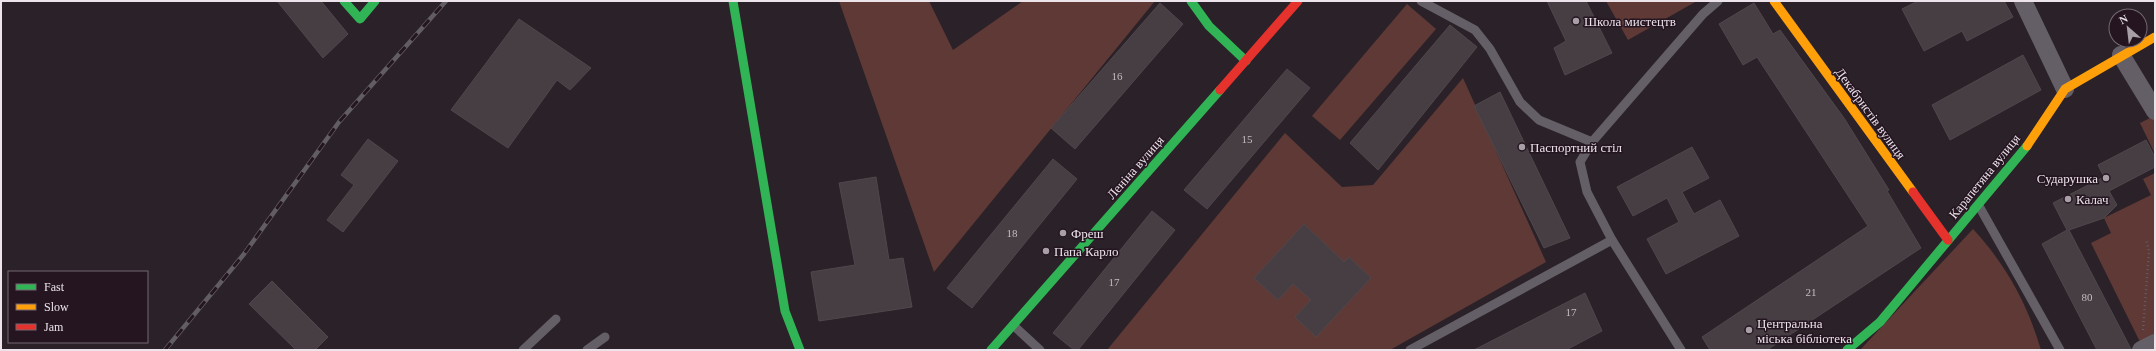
<svg xmlns="http://www.w3.org/2000/svg" width="2156" height="351" font-family="'Times New Roman',serif">
  <style>
    .green { fill: #5f3936 }
    .building { fill: #463e43; stroke: #4f474b }
    .lines { fill: none; stroke-linecap: round; stroke-linejoin: round }
    .path { stroke: #615d62; stroke-width: 2.5; stroke-dasharray: 1 3; stroke-linecap: butt }
    .lane { stroke: #645f67; stroke-width: 9 }
    .street { stroke: #645f67; stroke-width: 18 }
    .fast { stroke: #30b455; stroke-width: 9 }
    .slow { stroke: #ff9f0a; stroke-width: 9 }
    .jam { stroke: #e5322d; stroke-width: 9 }
    .rail-casing { stroke: #615d62; stroke-width: 4.5 }
    .rail { stroke: #241521; stroke-width: 3; stroke-dasharray: 9; stroke-linecap: butt }
    .poi-dot { fill: #a99fa7; stroke: #241521; stroke-width: 1.5 }
    .labels { text-anchor: middle; stroke-width: 3; stroke-linejoin: round; paint-order: stroke }
    .number-label { font-size: 11px; fill: #c3bac1 }
    .poi-label { font-size: 13px; fill: #ede3eb; stroke: #241521; text-anchor: start }
    .street-label { font-size: 13px; fill: #ede3eb; stroke: #241521 }
  </style>
  <rect width="100%" height="100%" fill="#2a2228"/>
  <g class="green">
    <path d="M839,1H929L953,50L1023,1H1155L934,272Z"/>
    <path d="M1606,1H1697L1628,40Z"/>
    <path d="M1407,4L1436,29L1340,140L1312,116Z"/>
    <path d="M1463,78L1546,262L1390,350H1107L1285,133L1342,187L1373,185Z"/>
    <path d="M2152,117L2155,122V154L2140,123Z"/>
    <path d="M2155,173V350H2144L2091,243L2111,233L2104,218L2151,195L2143,179Z"/>
    <path d="M1973,229C2005,263 2028,305 2041,350H1860Z"/>
  </g>
  <g class="building">
    <path d="M277,1H321L348,34L323,58Z"/>
    <path d="M1547,1H1586L1612,53L1565,75L1554,48L1566,41Z"/>
    <path d="M1918,1H2004L2013,17L1967,41L1962,31L1924,51L1902,9Z"/>
    <path d="M1160,3L1183,24L1075,149L1051,128Z"/>
    <path d="M1754,3L1773,34L1780,30L1844,118L1889,190L1887,191L1921,248L1767,350H1710L1702,337L1868,226L1757,57L1743,65L1719,24Z"/>
    <path d="M519,19L591,68L570,90L557,80L508,148L451,110Z"/>
    <path d="M1450,25L1477,47L1378,170L1350,143Z"/>
    <path d="M2023,55L2041,90L1950,140L1932,105Z"/>
    <path d="M1287,69L1310,88L1207,209L1184,190Z"/>
    <path d="M1500,92L1570,238L1544,248L1474,106Z"/>
    <path d="M368,139L398,161L343,232L327,220L354,185L341,175Z"/>
    <path d="M2146,140L2155,157V167L2109,191L2117,205L2104,218L2069,230L2131,349L2097,350L2042,244L2067,230L2053,203L2104,177L2098,165Z"/>
    <path d="M1692,147L1709,178L1682,192L1694,214L1720,200L1739,236L1666,274L1647,239L1679,222L1667,198L1633,216L1617,187Z"/>
    <path d="M1053,159L1077,179L972,308L947,288Z"/>
    <path d="M876,177L889,260L903,258L912,307L819,321L811,272L855,265L839,183Z"/>
    <path d="M1152,211L1175,230L1078,350H1074L1053,333Z"/>
    <path d="M1304,224L1344,262L1349,257L1371,278L1316,337L1295,317L1311,300L1293,284L1278,300L1254,278Z"/>
    <path d="M272,281L328,337L315,350H296L249,304Z"/>
    <path d="M1585,293L1602,331L1566,350H1474Z"/>
  </g>
  <g class="lines">
    <path class="path" d="M2143,330L2149,251L2146,239"/>
    <g class="lane">
      <path d="M1421,1L1475,30L1490,49L1520,102L1539,120L1592,142"/>
      <path d="M1979,206L2060,350"/>
      <path d="M1013,325L1040,350"/>
      <path d="M523,350L556,319"/>
      <path d="M587,350L605,337"/>
      <path d="M1410,350L1612,240"/>
      <path d="M1681,350L1612,240L1587,192L1580,162L1592,142L1703,14L1718,1"/>
    </g>
    <g class="street">
      <path d="M2023,1L2065,89"/>
      <path d="M2121,55L2155,111"/>
      <path d="M2141,350L2155,343"/>
    </g>
    <g class="fast">
      <path d="M344,1L360,19L375,1"/>
      <path d="M733,1L785,311L800,350"/>
      <path d="M1191,1L1209,26L1246,61"/>
      <path d="M991,350L1220,90"/>
      <path d="M1847,350L1880,322L2027,146"/>
    </g>
    <g class="slow">
      <path d="M1774,1L1913,192"/>
      <path d="M2027,146L2065,89L2155,37"/>
    </g>
    <g class="jam">
      <path d="M1220,90L1298,1"/>
      <path d="M1913,192L1948,240"/>
    </g>
    <defs>
      <path id="rail" d="M165,350L244,254L339,122L446,1"/>
    </defs>
    <use href="#rail" class="rail-casing"/>
    <use href="#rail" class="rail"/>
  </g>
  <g class="poi-dot">
    <circle cx="1576" cy="21" r="4"/>
    <circle cx="1522" cy="147" r="4"/>
    <circle cx="2106" cy="178" r="4"/>
    <circle cx="2068" cy="199" r="4"/>
    <circle cx="1063" cy="233" r="4"/>
    <circle cx="1046" cy="251" r="4"/>
    <circle cx="1749" cy="330" r="4"/>
  </g>
  <g class="labels">
    <g class="number-label">
      <text x="1117" y="80">16</text>
      <text x="1247" y="143">15</text>
      <text x="1012" y="237">18</text>
      <text x="1114" y="286">17</text>
      <text x="1811" y="296">21</text>
      <text x="2087" y="301">80</text>
      <text x="1571" y="316">17</text>
    </g>
    <g class="poi-label">
      <text x="1584" y="26">Школа мистецтв</text>
      <text x="1530" y="152">Паспортний стіл</text>
      <text x="2098" y="183" text-anchor="end">Сударушка</text>
      <text x="2076" y="204">Калач</text>
      <text x="1071" y="238">Фреш</text>
      <text x="1054" y="256">Папа Карло</text>
      <text x="1757" y="328">Центральна<tspan x="1757" dy="15">міська бібліотека</tspan></text>
    </g>
    <g class="street-label">
      <text transform="translate(1871 113) rotate(54)" y="5">Декабристів вулиця</text>
      <text transform="translate(1135 167) rotate(-49)" y="5">Леніна вулиця</text>
      <text transform="translate(1984 176) rotate(-51)" y="5">Карапетяна вулиця</text>
    </g>
  </g>
  <rect width="2156" height="351" fill="none" stroke="#ede3eb" stroke-width="4"/>
  <rect x="8" y="271" width="140" height="72" fill="#241521" stroke="#746772"/>
  <rect x="16" y="284" width="20" height="6" fill="#30b455" stroke="#746772"/>
  <text x="44" y="291" font-size="12" fill="#ede3eb">Fast</text>
  <rect x="16" y="304" width="20" height="6" fill="#ff9f0a" stroke="#746772"/>
  <text x="44" y="311" font-size="12" fill="#ede3eb">Slow</text>
  <rect x="16" y="324" width="20" height="6" fill="#e5322d" stroke="#746772"/>
  <text x="44" y="331" font-size="12" fill="#ede3eb">Jam</text>
  <g transform="translate(2128 28) rotate(332)"><circle r="19" fill="#241521" stroke="#746772"/>
  <path d="M0-3L7 15L0 10L-7 15Z" fill="#a99fa7"/>
  <text y="-6" font-size="11" font-weight="bold" text-anchor="middle" fill="#ede3eb">N</text>
  </g>
</svg>
